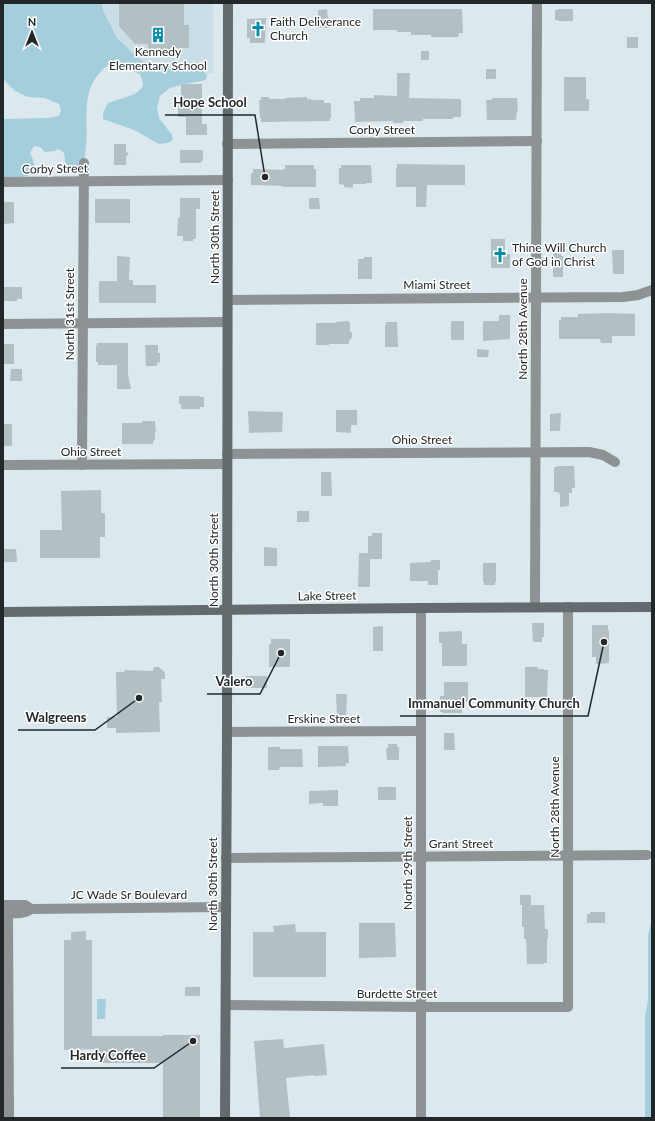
<svg xmlns="http://www.w3.org/2000/svg" width="655" height="1121" font-family="Lato,sans-serif">
  <style>
    .built { fill: #c9dee6 }
    .green { fill: #a5cedc }
    .building { fill: #b2bfc3 }
    .lines { fill: none; stroke-linecap: round; stroke-linejoin: round }
    .minor { stroke: #8d9395; stroke-width: 10 }
    .secondary { stroke: #636b6e; stroke-width: 10 }
    .labels { text-anchor: middle; stroke-width: 3; stroke-linejoin: round; paint-order: stroke }
    .poi-label { font-size: 12px; fill: #222729; stroke: #fff; text-anchor: start }
    .street-label { font-size: 12px; fill: #222729; stroke: #fff }
    .leader { fill: none; stroke: #222729; stroke-width: 1.5 }
    .callout-dot { fill: #222729; stroke: #fff; stroke-width: 1.5 }
    .callout-label { font-size: 13px; text-anchor: middle; font-weight: bold; fill: #222729; stroke: #fff; stroke-width: 3; stroke-linejoin: round; paint-order: stroke }
  </style>
  <rect width="100%" height="100%" fill="#dbe9ee"/>
  <path class="built" d="M78,3H213V73H152Z"/>
  <g class="green">
    <path d="M3,3H102L103,11L117,38L138,58L145,62L164,68L174,70L203,71L207,75L206,80L185,84L170,88L160,96L157,108L159,118L172,135L173,140L168,143L159,144L134,130L103,119V113L108,103L135,94L142,88L143,83L140,74L132,71L108,65C76,90 91,121 85,155C85,159 83,163 81,166L73,171L66,167L64,153L59,149L54,151L45,152L40,147L34,146L30,153C32,157 35,163 34,168C32,180 12,178 3,178V119L48,118L59,116L61,110L59,104L44,98L28,97L15,91L3,79Z"/>
    <path d="M652,918V1118H645V1017L648,1000V936Z"/>
    <path d="M97,999H106L105,1019H97Z"/>
  </g>
  <g class="building">
    <path d="M119,3H184V25H189V48H171V50H148V44H135L119,26Z"/>
    <path d="M327,9L328,18H330L331,28H318V10Z"/>
    <path d="M373,9H462L463,33H459L458,37H431V35H411V32H397V30H373Z"/>
    <path d="M558,9H573V21H558V20H555V10H558Z"/>
    <path d="M266,18L265,43H250V38H247V19Z"/>
    <rect x="627" y="37" width="11" height="11"/>
    <rect x="421" y="51" width="8" height="9"/>
    <rect x="486" y="69" width="10" height="10"/>
    <path d="M397,73H410L409,98L461,99V117H453V119H423V121H403V123H393V121L355,122L354,101H360V98H374V95L397,96Z"/>
    <path d="M564,77H586V99H589V111H564Z"/>
    <path d="M181,84H202V124H207V135H186V117H178V104H181Z"/>
    <path d="M261,97H269V99H285V98L307,97V99H311V100H324V103H331V118H330V121L261,122V118H260L259,100H261Z"/>
    <path d="M492,98H517L518,110L517,112L516,120H487L486,100H492Z"/>
    <path d="M114,144H126V151L129,154L126,156V165H114Z"/>
    <path d="M180,150H203V161H201V163H180Z"/>
    <path d="M397,164L465,165V185H427L426,207H416V187H396V168H397Z"/>
    <path d="M285,165H314V169H316V187H283V186L251,185V173H253V169L283,170V169H285Z"/>
    <path d="M341,165H371L372,183H366V184H353V188L344,187V185L339,184V168H341Z"/>
    <path d="M180,198H200V209H196V239H193V241H183V236H177L178,218H180Z"/>
    <path d="M309,198H319L320,209H309Z"/>
    <rect x="95" y="199" width="35" height="24"/>
    <path d="M3,202H14V223L3,224Z"/>
    <path d="M491,239H505V254H510V268H491Z"/>
    <path d="M612,250H624V274H613Z"/>
    <path d="M553,253H561V256H563V277H553Z"/>
    <path d="M117,256L130,257L129,280H133V285H156V303H99V281H117Z"/>
    <path d="M364,257H372V279H358V259H364Z"/>
    <path d="M3,287H22V299H17V301H3Z"/>
    <path d="M611,313L635,314V336H612V343H601L600,339H559V320H561V317H578V314Z"/>
    <path d="M499,315H510V339L483,341V321H499Z"/>
    <path d="M349,321V323H350V331L352,333V337L349,341V344H329V345H316V323H336V322Z"/>
    <rect x="451" y="321" width="13" height="19"/>
    <path d="M386,322H397L398,347H385V325H386Z"/>
    <path d="M97,343H128V374L131,389H117V365H98V362H96V345H97Z"/>
    <rect x="3" y="344" width="11" height="20"/>
    <path d="M145,345H158V353H160V362L157,363V366H146Z"/>
    <path d="M477,349L489,350L488,357H477Z"/>
    <path d="M11,369H22V381H10Z"/>
    <path d="M179,396H200V397H204V407H200V409H181V404H179Z"/>
    <path d="M336,410H357V425H351V433L336,432Z"/>
    <path d="M248,411L283,412L282,432L249,433Z"/>
    <path d="M561,413L560,431H550V414Z"/>
    <path d="M142,421H155L156,432L155,433V440L153,441V444H122V423H142Z"/>
    <rect x="3" y="424" width="9" height="22"/>
    <path d="M557,466H574L575,488H572V493H569V506L560,507V493L558,494V492H554V467H557Z"/>
    <path d="M321,472H331L332,496H321Z"/>
    <path d="M101,490V513H105V537H100V558H40V530H62L61,491Z"/>
    <rect x="297" y="511" width="12" height="11"/>
    <path d="M372,533H382V559H370V587H358L359,553H368V536H372Z"/>
    <path d="M264,547L277,548V566H264Z"/>
    <path d="M3,549H16L17,562H3Z"/>
    <path d="M431,560H440V570H438V585H428V581H410V563L431,562Z"/>
    <path d="M483,563H496V582H495V585H484V582H483Z"/>
    <path d="M532,623H544V637H542V642H533Z"/>
    <path d="M592,625H608V630H609V663L596,664V657H592Z"/>
    <path d="M383,626V651H373V627Z"/>
    <path d="M460,631L462,632V644H467V666H442V643H439V632Z"/>
    <path d="M271,639H290V667H269V644H271Z"/>
    <path d="M154,667H159L165,673V679H161L162,702H159L160,732L116,733V728H107V717H117L116,672H124L125,670L153,671Z"/>
    <path d="M525,667H538V669H544V670H548L547,697H525Z"/>
    <rect x="246" y="676" width="21" height="12"/>
    <path d="M444,682H468V702H466V709H462V713H443V712H440V696H444Z"/>
    <path d="M336,694H347L346,715H337Z"/>
    <path d="M444,733H454L455,750H444Z"/>
    <path d="M388,744H397V747H399V760H387L386,748H388Z"/>
    <path d="M318,746H348L349,763H346V766L318,767Z"/>
    <path d="M268,747H280V749H302L303,767H280L279,770H268Z"/>
    <rect x="378" y="787" width="18" height="13"/>
    <path d="M338,790V806H323V803L309,804V791Z"/>
    <path d="M520,895H531V905H544L545,929H548V939H547V963H544V964H527L526,939H524V927H522V905H520Z"/>
    <path d="M590,912H605V923H587V914H590Z"/>
    <path d="M359,923H395L396,957L359,958Z"/>
    <path d="M295,924L296,932H326V977H253V932H274L273,926Z"/>
    <path d="M86,931V940H92V1036H163V1035H200V1118H163V1063H98V1049L64,1050V940H71V932Z"/>
    <rect x="185" y="987" width="15" height="9"/>
    <path d="M283,1039L284,1048L324,1044L327,1075L314,1076V1075L286,1078L290,1118H260L254,1041Z"/>
  </g>
  <g class="lines">
    <g class="minor">
      <path d="M227,144L537,141"/>
      <path d="M3,182L228,180"/>
      <path d="M228,300L623,297L638,295L652,290"/>
      <path d="M3,324L227,322"/>
      <path d="M227,454L589,452L603,455L615,462"/>
      <path d="M3,465L227,464"/>
      <path d="M82,465L84,163"/>
      <path d="M535,607L537,3"/>
      <path d="M227,732L421,731"/>
      <path d="M226,858L647,855"/>
      <path d="M3,905H25L31,909L226,907"/>
      <path d="M3,913C13,913 23,915 31,909"/>
      <path d="M8,913L9,1118"/>
      <path d="M226,1005L421,1007H568V607"/>
      <path d="M421,1118V608"/>
    </g>
    <g class="secondary">
      <path d="M3,612L421,608L652,607"/>
      <path d="M225,1118L227,732L228,3"/>
    </g>
  </g>
  <defs>
    <symbol id="church-bare" viewBox="-9 -9 18 18"><path d="M-1.2-6h2.4v3.5h3.3v2.4h-3.3V6h-2.4V-.1h-3.3v-2.4h3.3Z" fill="#018caa" stroke="#fff" stroke-width="2.5" paint-order="stroke"/></symbol>
    <symbol id="building-bare" viewBox="-9 -9 18 18"><path d="M-4-6H4V6H1V3H-1V6H-4ZM-2.5-4.3h1.7v1.8h-1.7ZM.8-4.3h1.7v1.8H.8ZM-2.5-1h1.7V.8h-1.7ZM.8-1h1.7V.8H.8Z" fill="#018caa" stroke="#fff" stroke-width="2.5" paint-order="stroke"/></symbol>
  </defs>
  <g fill-rule="evenodd">
    <use href="#church-bare" x="247" y="18" width="22" height="22"/>
    <use href="#building-bare" x="147" y="24" width="22" height="22"/>
    <use href="#church-bare" x="489" y="244" width="22" height="22"/>
  </g>
  <g class="labels">
    <g class="poi-label">
      <text x="270" y="26">Faith Deliverance<tspan x="270" dy="14">Church</tspan></text>
      <text x="158" y="56" text-anchor="middle">Kennedy<tspan x="158" dy="14">Elementary School</tspan></text>
      <text x="512" y="252">Thine Will Church<tspan x="512" dy="14">of God in Christ</tspan></text>
    </g>
    <g class="street-label">
      <text x="382" y="134">Corby Street</text>
      <text transform="translate(55 169) rotate(-1)" y="4">Corby Street</text>
      <text transform="translate(215 237) rotate(-90)" y="4">North 30th Street</text>
      <text x="437" y="289">Miami Street</text>
      <text transform="translate(70 314) rotate(-90)" y="4">North 31st Street</text>
      <text transform="translate(523 329) rotate(-90)" y="4">North 28th Avenue</text>
      <text x="422" y="444">Ohio Street</text>
      <text x="91" y="456">Ohio Street</text>
      <text transform="translate(214 560) rotate(-90)" y="4">North 30th Street</text>
      <text transform="translate(327 596) rotate(-1)" y="4">Lake Street</text>
      <text x="324" y="723">Erskine Street</text>
      <text transform="translate(555 807) rotate(-90)" y="4">North 28th Avenue</text>
      <text x="461" y="848">Grant Street</text>
      <text transform="translate(408 863) rotate(-90)" y="4">North 29th Street</text>
      <text transform="translate(213 884) rotate(-90)" y="4">North 30th Street</text>
      <text x="129" y="899">JC Wade Sr Boulevard</text>
      <text x="397" y="998">Burdette Street</text>
    </g>
  </g>
  <path class="leader" d="M265 177L255 115H165M281 653L260 694H207M604 642L588 716H400M139 698L95 730H18M193 1041L154 1068H61"/>
  <g class="callout-dot">
    <circle cx="265" cy="177" r="4"/>
    <circle cx="281" cy="653" r="4"/>
    <circle cx="604" cy="642" r="4"/>
    <circle cx="139" cy="698" r="4"/>
    <circle cx="193" cy="1041" r="4"/>
  </g>
  <g class="callout-label">
    <text x="210" y="107">Hope School</text>
    <text x="234" y="686">Valero</text>
    <text x="494" y="708">Immanuel Community Church</text>
    <text x="56" y="722">Walgreens</text>
    <text x="108" y="1060">Hardy Coffee</text>
  </g>
  <rect width="655" height="1121" fill="none" stroke="#222729" stroke-width="8"/>
  <g transform="translate(32 32)" stroke="#ffffff" stroke-width="3" paint-order="stroke">
  <path d="M0-3L7 15L0 10L-7 15Z" fill="#222729"/>
  <text y="-6" font-size="11" font-weight="bold" text-anchor="middle" fill="#222729">N</text>
  </g>
</svg>
